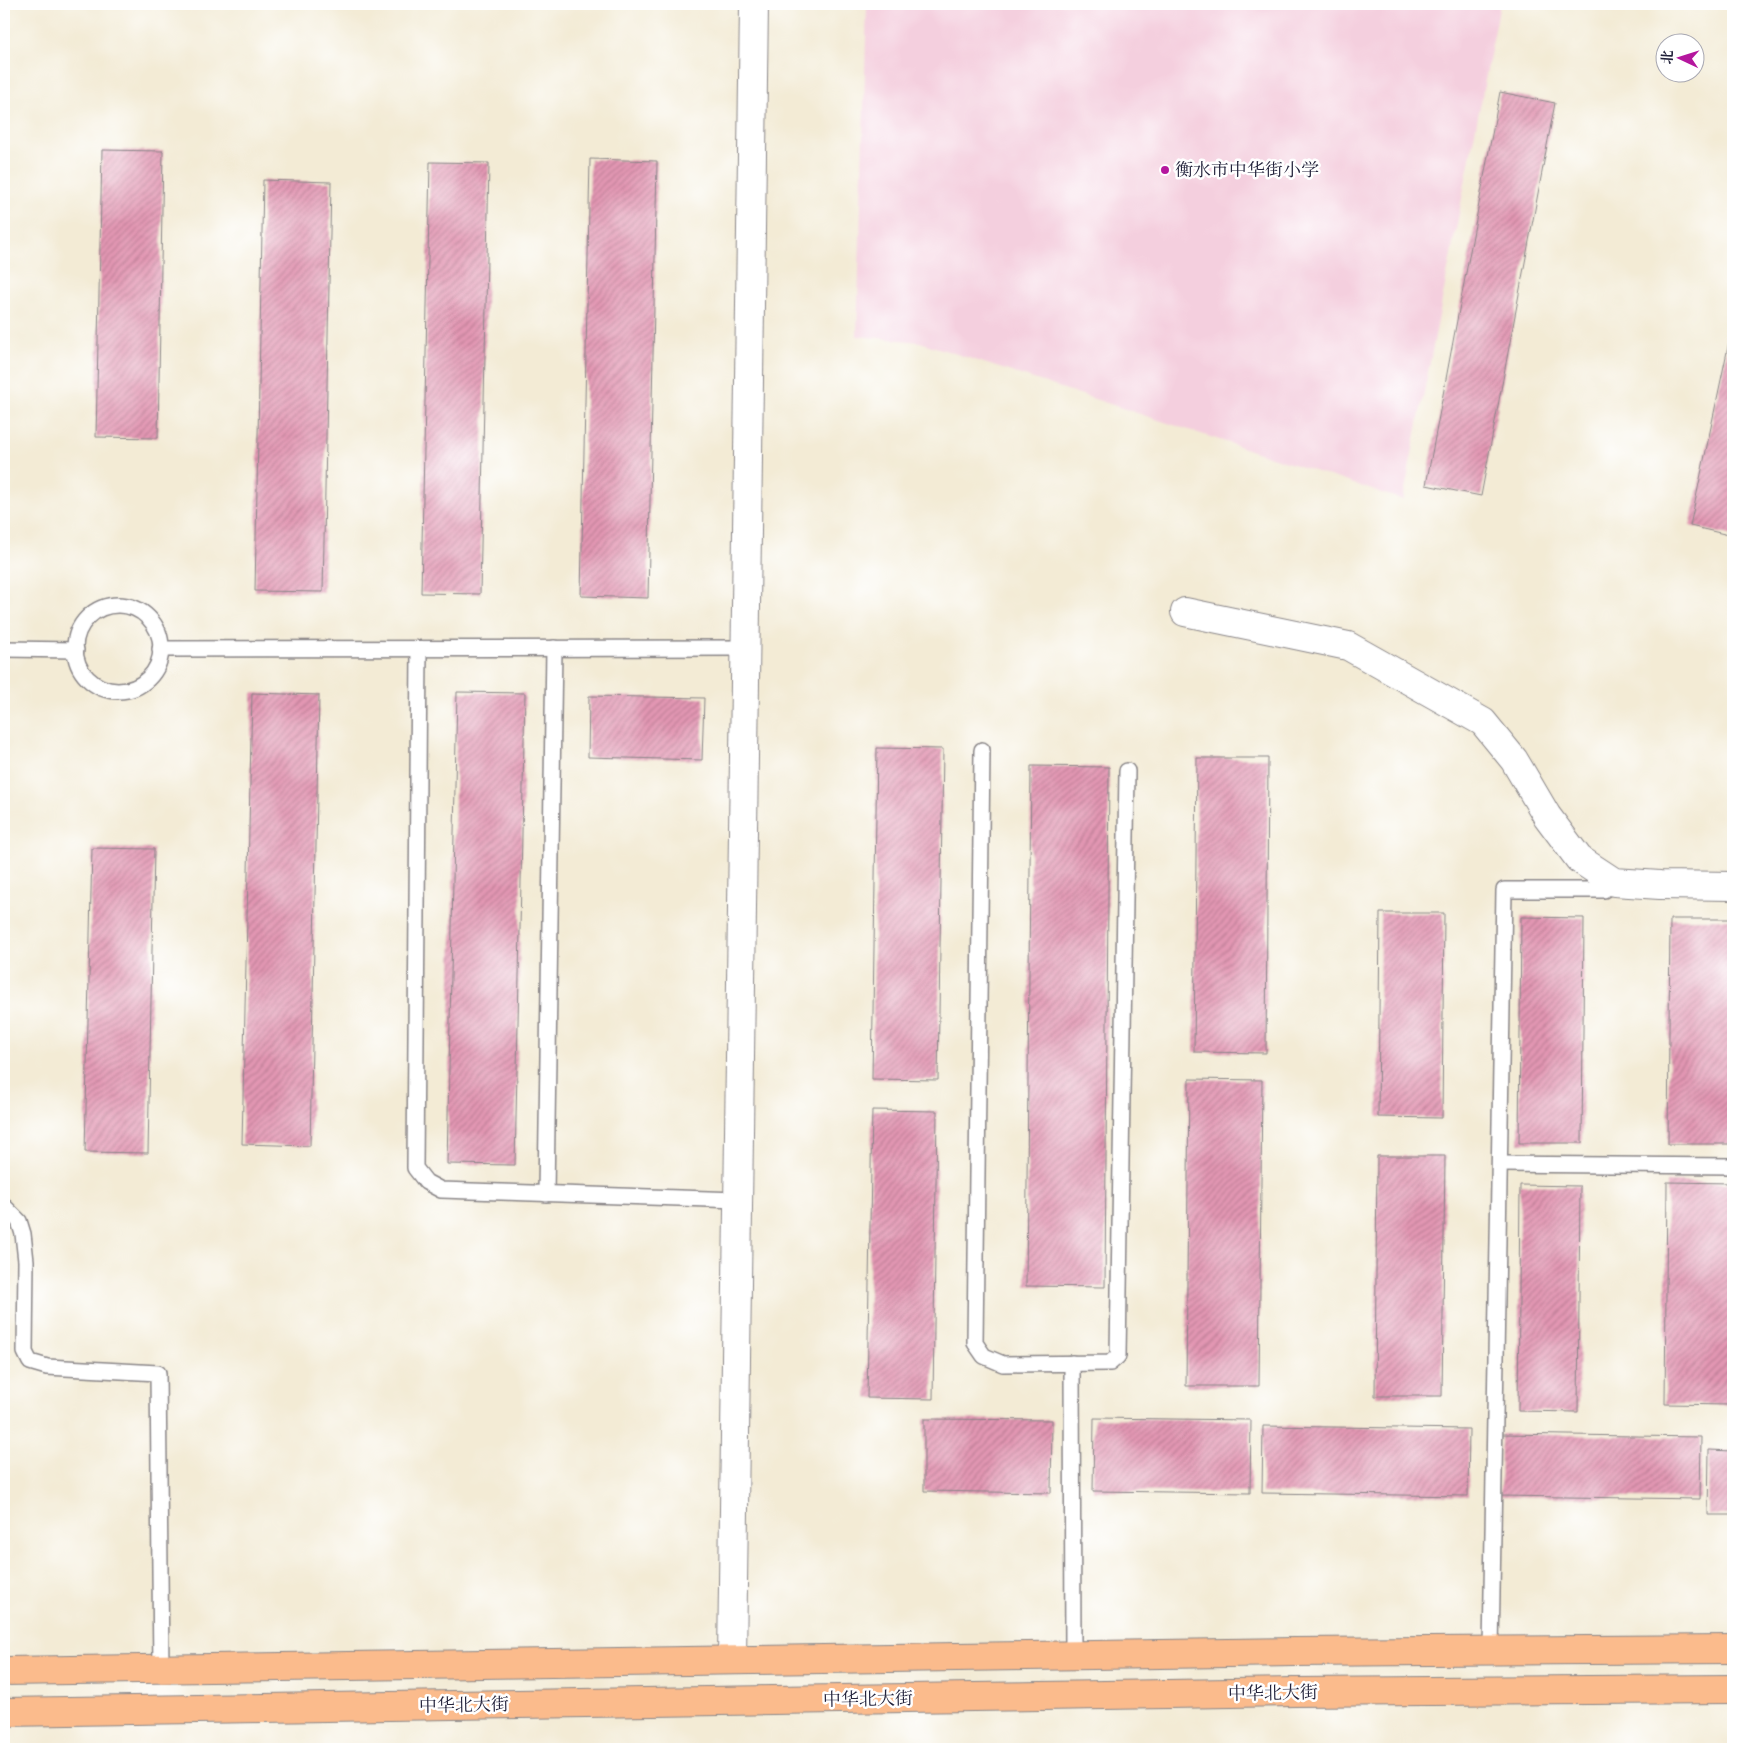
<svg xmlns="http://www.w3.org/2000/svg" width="1737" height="1753" font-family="'IM FELL English','Noto Serif SC',serif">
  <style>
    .built { fill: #f4cfde }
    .building { fill: url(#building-hatch) }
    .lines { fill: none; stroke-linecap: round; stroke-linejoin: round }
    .lane-casing { stroke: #8a8688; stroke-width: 18 }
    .street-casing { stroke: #8a8688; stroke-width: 30 }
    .primary-casing { stroke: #8a8688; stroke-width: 30 }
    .lane { stroke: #fff; stroke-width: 15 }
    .street { stroke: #fff; stroke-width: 28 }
    .primary { stroke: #fbbb8c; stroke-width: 28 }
    .poi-dot { fill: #b5179e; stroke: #fff; stroke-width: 2 }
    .labels { text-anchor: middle; stroke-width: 5; stroke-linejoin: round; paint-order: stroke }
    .poi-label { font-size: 18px; fill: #22223b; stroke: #fff; text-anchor: start }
    .street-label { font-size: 18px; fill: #22223b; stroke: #fff }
  </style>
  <defs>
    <pattern id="building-hatch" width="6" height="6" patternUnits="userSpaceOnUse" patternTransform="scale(1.25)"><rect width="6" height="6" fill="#e397b3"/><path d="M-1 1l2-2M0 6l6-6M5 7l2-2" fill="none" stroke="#b87b93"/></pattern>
  </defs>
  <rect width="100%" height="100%" fill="#fff"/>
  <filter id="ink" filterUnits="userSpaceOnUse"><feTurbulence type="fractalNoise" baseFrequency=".02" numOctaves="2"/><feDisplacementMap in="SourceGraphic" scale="10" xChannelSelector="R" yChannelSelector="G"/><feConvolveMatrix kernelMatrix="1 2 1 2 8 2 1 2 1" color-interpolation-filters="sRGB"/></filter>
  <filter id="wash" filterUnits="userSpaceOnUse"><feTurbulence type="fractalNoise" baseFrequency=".0096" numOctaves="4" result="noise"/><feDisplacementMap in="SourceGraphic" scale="20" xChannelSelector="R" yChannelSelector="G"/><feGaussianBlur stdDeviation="1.12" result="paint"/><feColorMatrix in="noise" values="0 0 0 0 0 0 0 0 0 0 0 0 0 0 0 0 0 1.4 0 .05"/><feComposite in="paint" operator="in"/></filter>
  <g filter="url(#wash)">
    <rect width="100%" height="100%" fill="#f3ebd5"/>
    <path class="built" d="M867,4H1500L1403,500L920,342L857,336Z"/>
    <g id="blocks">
      <g class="building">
        <path d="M1500,92L1555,103L1481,496L1426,485Z"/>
        <path d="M102,150L163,151L158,438L96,437Z"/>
        <path d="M590,159L657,161L648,598L581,596Z"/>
        <path d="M430,162L489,163L480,594L421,593Z"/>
        <path d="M263,180L331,182L323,592L255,591Z"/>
        <path d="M1732,328H1733V536L1690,526Z"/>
        <path d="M457,692L525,693L515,1165L447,1164Z"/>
        <path d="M252,693L319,695L310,1146L242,1144Z"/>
        <path d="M589,696L704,698L702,760L588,757Z"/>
        <path d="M877,748L943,749L938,1080L872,1079Z"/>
        <path d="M1197,758H1268L1266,1053L1194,1052Z"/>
        <path d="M1031,766L1109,767L1105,1287L1026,1286Z"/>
        <path d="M92,848L154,849L148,1153L85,1152Z"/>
        <path d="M1380,913H1444L1442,1118L1378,1117Z"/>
        <path d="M1521,917L1584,918L1582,1143H1519Z"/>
        <path d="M1670,919H1733V1144H1668Z"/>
        <path d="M1189,1079L1262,1080L1259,1386H1186Z"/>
        <path d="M872,1110L937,1111L933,1399L867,1398Z"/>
        <path d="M1377,1156H1445L1442,1396H1375Z"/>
        <path d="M1667,1182L1733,1183L1731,1405L1665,1404Z"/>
        <path d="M1520,1185L1580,1186L1578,1412L1518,1411Z"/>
        <path d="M1094,1418L1251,1420L1250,1493L1093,1491Z"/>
        <path d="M924,1419L1052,1420L1051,1493L924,1491Z"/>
        <path d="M1263,1426L1469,1429L1468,1496L1262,1493Z"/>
        <path d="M1501,1434L1701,1437L1700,1499L1500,1496Z"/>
        <path d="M1709,1450L1733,1451V1515H1708Z"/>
      </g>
    </g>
  </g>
  <g filter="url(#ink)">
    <use href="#blocks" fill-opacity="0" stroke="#8a8688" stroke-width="1"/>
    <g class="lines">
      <defs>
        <g id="lane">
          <circle cx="118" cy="648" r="43"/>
          <path d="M4,649L76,650"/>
          <path d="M160,649L745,648"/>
          <path d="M419,649L415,1168L426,1182L441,1190L738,1200"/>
          <path d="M982,750L975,1343L984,1356L1003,1364L1110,1363L1118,1356L1127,771"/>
          <path d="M1500,1164L1733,1166"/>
          <path d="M546,1194L554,648"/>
          <path d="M4,1206L19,1221L23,1234L26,1261L25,1352L30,1362L47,1367L158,1373L161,1669"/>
          <path d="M1072,1363L1073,1655"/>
          <path d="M1491,1650L1504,890H1604L1614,882"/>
        </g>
        <g id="street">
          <path d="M1185,612L1348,646L1483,722L1514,760L1547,816L1579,859L1614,882L1660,885L1733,886"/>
          <path d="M732,1660L754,4"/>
        </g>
        <g id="primary">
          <path d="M4,1671L1294,1652L1733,1649"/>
          <path d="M4,1712L1294,1692L1733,1689"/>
        </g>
      </defs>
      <use href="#lane" class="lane-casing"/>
      <use href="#street" class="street-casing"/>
      <use href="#primary" class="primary-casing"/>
      <use href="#lane" class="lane"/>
      <use href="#street" class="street"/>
      <use href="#primary" class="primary"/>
    </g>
  </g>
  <circle class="poi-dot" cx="1165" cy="170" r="5"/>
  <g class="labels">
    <g class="poi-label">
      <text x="1175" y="176">衡水市中华街小学</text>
    </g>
    <g class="street-label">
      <text transform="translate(1273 1693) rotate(-1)" y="6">中华北大街</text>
      <text transform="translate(868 1699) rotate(-1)" y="6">中华北大街</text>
      <text transform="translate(464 1705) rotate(-1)" y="6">中华北大街</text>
    </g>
  </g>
  <rect width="1737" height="1753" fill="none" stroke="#fff" stroke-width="20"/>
  <g transform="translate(1680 58) rotate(274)"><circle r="24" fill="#ffffff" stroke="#a7a7b1"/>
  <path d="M0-4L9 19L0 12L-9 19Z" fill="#b5179e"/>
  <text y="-8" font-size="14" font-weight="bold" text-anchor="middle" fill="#22223b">北</text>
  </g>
</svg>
